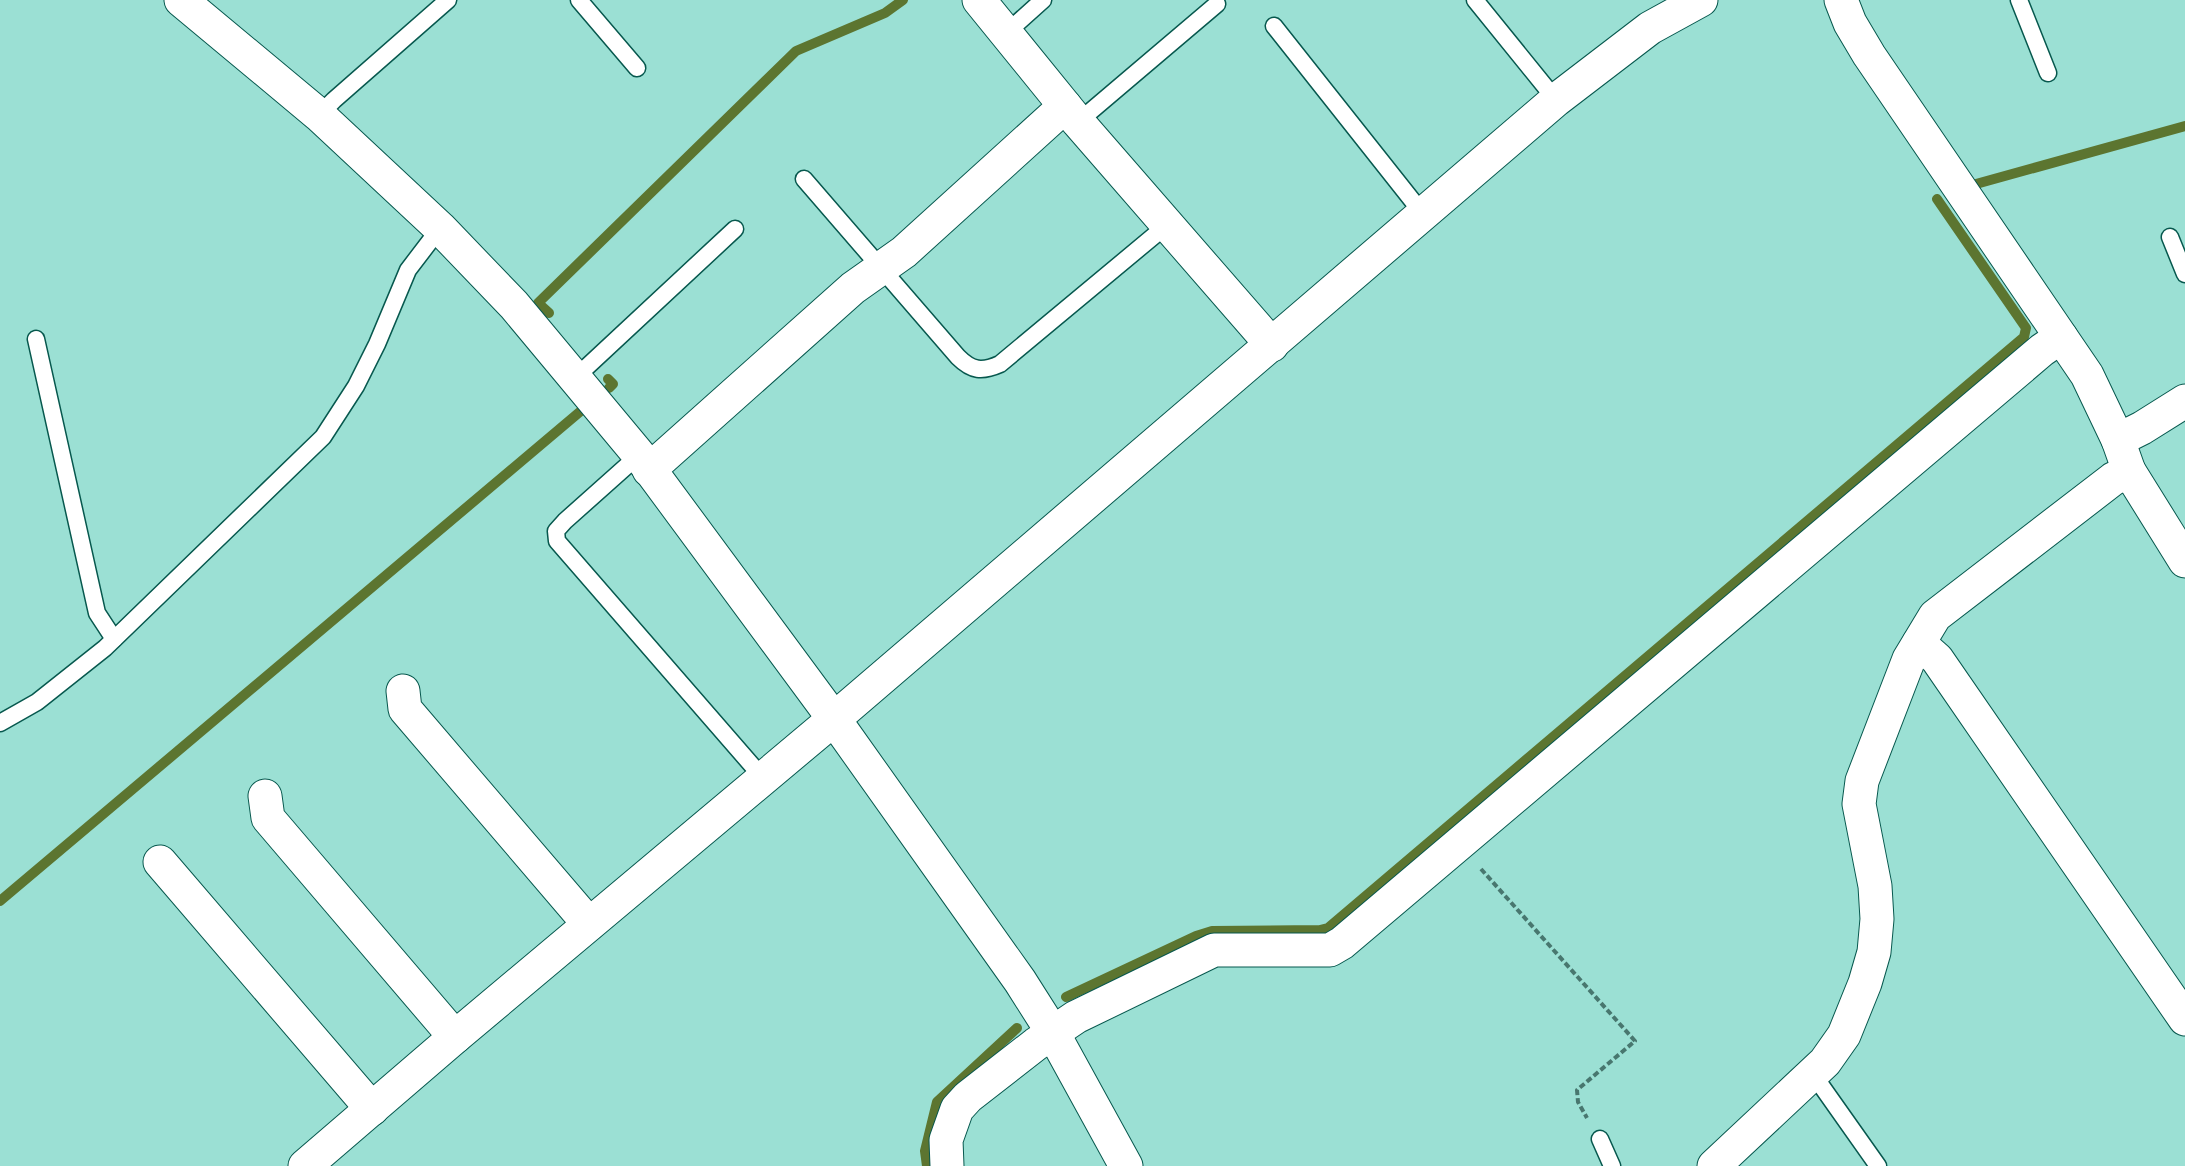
<svg xmlns="http://www.w3.org/2000/svg" width="2185" height="1166" font-family="Montserrat,sans-serif">
  <style>
    .lines { fill: none; stroke-linecap: round; stroke-linejoin: round }
    .stream { stroke: #5c7530; stroke-width: 10 }
    .service-casing { stroke: #07584e; stroke-width: 19 }
    .minor-casing { stroke: #07584e; stroke-width: 35 }
    .tertiary-casing { stroke: #07584e; stroke-width: 35 }
    .path { stroke: #48776f; stroke-width: 4; stroke-dasharray: 6 3; stroke-linecap: butt }
    .service { stroke: #fff; stroke-width: 16 }
    .minor { stroke: #fff; stroke-width: 33 }
    .tertiary { stroke: #fff; stroke-width: 33 }
  </style>
  <rect width="100%" height="100%" fill="#9be0d4"/>
  <g class="lines">
    <g class="stream">
      <path d="M1976,184L2185,126"/>
      <path d="M549,313L538,303L796,51L885,13L903,0"/>
      <path d="M608,379L613,384L609,388"/>
      <path d="M0,901L582,410"/>
      <path d="M1066,997L1196,936L1212,931L1320,930L1328,928L2024,337L2026,328L1937,199"/>
      <path d="M927,1166L925,1151L937,1102L1017,1028"/>
    </g>
    <defs>
      <g id="service">
        <path d="M579,0L637,68"/>
        <path d="M1475,0L1556,100"/>
        <path d="M2019,0L2048,73"/>
        <path d="M1274,26L1423,214"/>
        <path d="M1005,34L1043,0"/>
        <path d="M319,115L334,100L448,0"/>
        <path d="M1078,122L1217,4"/>
        <path d="M804,179L958,357C972,371 982,372 1000,364L1167,225"/>
        <path d="M2170,237L2185,274"/>
        <path d="M36,339L97,613L114,639"/>
        <path d="M576,377L735,229"/>
        <path d="M639,455L565,521L556,531L557,541L763,778"/>
        <path d="M0,723L37,702L105,648L323,437L356,386L377,344L408,270L440,228"/>
        <path d="M1813,1074L1878,1166"/>
        <path d="M1600,1139L1612,1166"/>
      </g>
      <g id="minor">
        <path d="M181,0L319,115L440,228L514,305L639,455L834,719"/>
        <path d="M979,0L1078,122L1272,345"/>
        <path d="M1841,0L1850,23L1869,55L2087,375L2118,440L2129,471L2185,561"/>
        <path d="M2118,440L2142,428L2185,401"/>
        <path d="M649,470L853,288L904,252L1065,106"/>
        <path d="M1919,643L1937,659L2185,1019"/>
        <path d="M403,691L405,709L589,924"/>
        <path d="M265,796L268,818L455,1037"/>
        <path d="M160,862L372,1109"/>
        <path d="M947,1166L946,1140L957,1109L968,1097L1036,1044L1076,1017L1214,950H1330L1342,943L2042,350L2061,337"/>
        <path d="M1714,1166L1825,1062L1844,1035L1865,983L1874,952L1877,919L1875,886L1859,804L1862,781L1909,659L1935,616L2113,479L2129,471"/>
      </g>
      <g id="tertiary">
        <path d="M834,719L1020,981L1053,1033L1126,1166"/>
        <path d="M305,1166L455,1037L834,719L1556,100L1650,28L1701,0"/>
      </g>
    </defs>
    <use href="#service" class="service-casing"/>
    <use href="#minor" class="minor-casing"/>
    <use href="#tertiary" class="tertiary-casing"/>
    <path class="path" d="M1481,869L1635,1041L1577,1090L1578,1102L1587,1118"/>
    <use href="#service" class="service"/>
    <use href="#minor" class="minor"/>
    <use href="#tertiary" class="tertiary"/>
  </g>
</svg>
